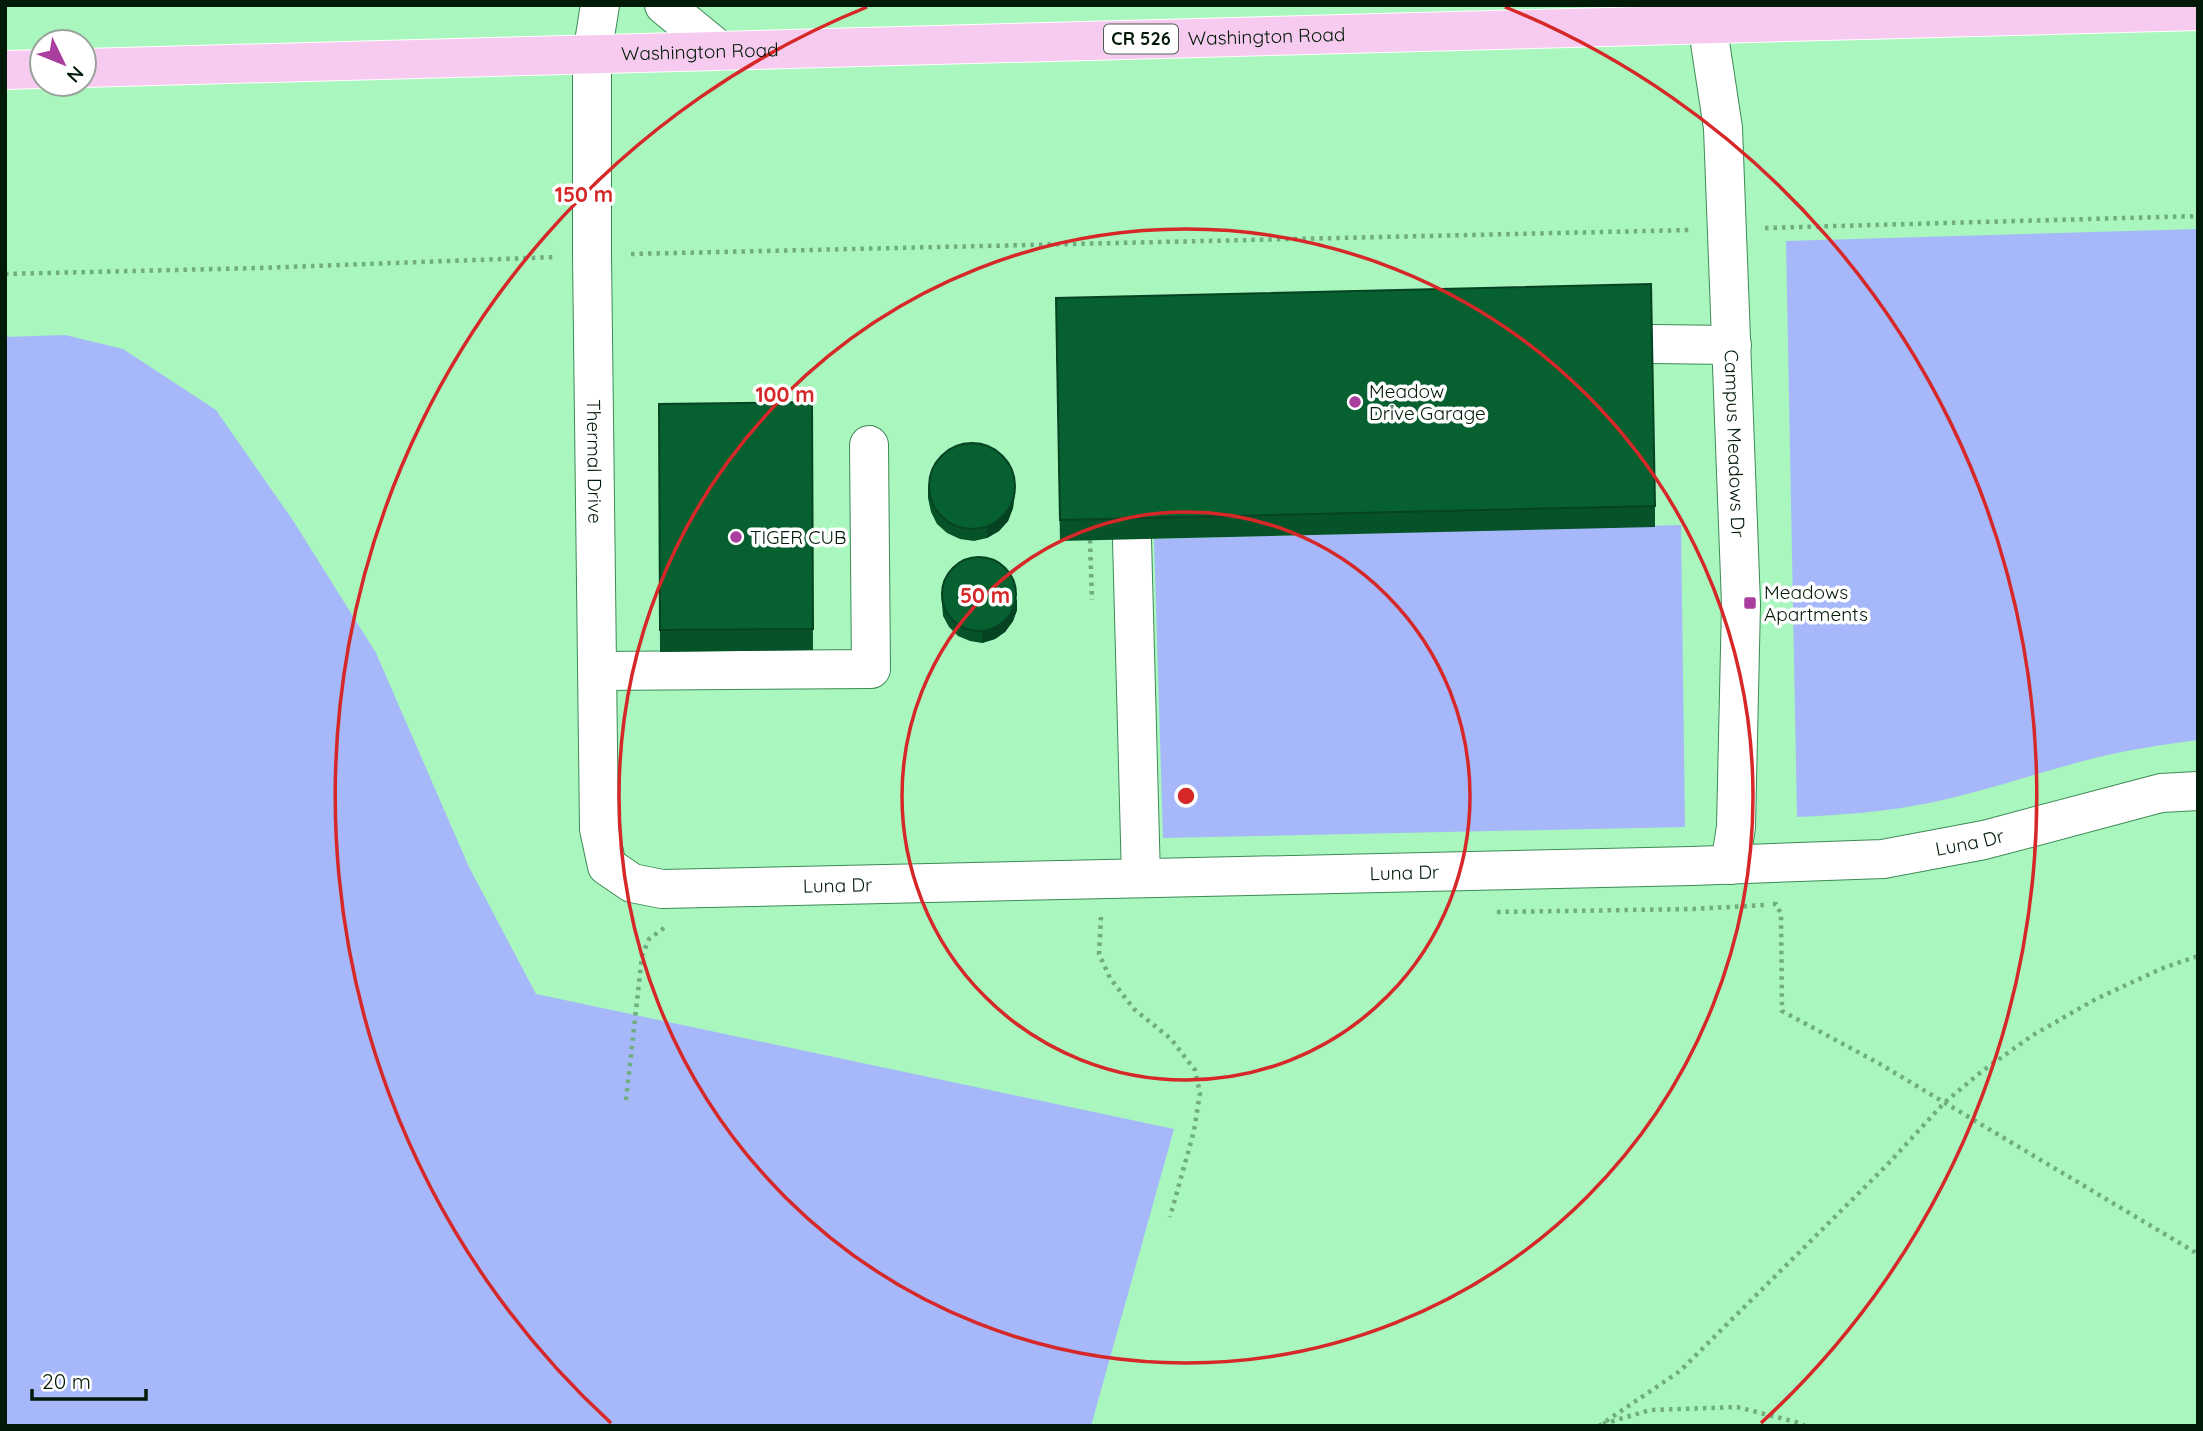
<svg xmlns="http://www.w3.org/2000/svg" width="2203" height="1431" font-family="Quicksand,sans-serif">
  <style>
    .green { fill: #a6b8f9 }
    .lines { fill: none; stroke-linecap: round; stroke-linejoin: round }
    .minor-casing { stroke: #3e8a57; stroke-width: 40 }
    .major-casing { stroke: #fff; stroke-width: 40 }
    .path { stroke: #70ad81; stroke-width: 4.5; stroke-dasharray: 3.5 5; stroke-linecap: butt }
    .minor { stroke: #fff; stroke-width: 38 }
    .major { stroke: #f7caef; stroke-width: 38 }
    .wall { fill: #065329 }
    .shaded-wall { fill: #054322 }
    .building { fill: #076030; stroke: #054322; stroke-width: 2 }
    .ring { fill: none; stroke: #d62828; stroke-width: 3.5 }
    .poi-dot { fill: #aa3e9e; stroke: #fff; stroke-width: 2.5 }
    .labels { text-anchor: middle; stroke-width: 7; stroke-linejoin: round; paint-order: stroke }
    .shield { fill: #fff; stroke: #4c5f51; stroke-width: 2 }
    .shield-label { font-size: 18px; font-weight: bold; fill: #001a07 }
    .street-label { font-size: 19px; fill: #001a07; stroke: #fff }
    .poi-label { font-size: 19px; fill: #001a07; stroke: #fff; text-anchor: start }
    .centre { fill: #d62828; stroke: #fff; stroke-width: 3.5 }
    .ring-label { font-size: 21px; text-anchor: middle; font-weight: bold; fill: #d62828; stroke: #fff; stroke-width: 7; stroke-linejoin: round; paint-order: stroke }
  </style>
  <rect width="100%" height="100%" fill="#a9f7be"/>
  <g class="green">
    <path d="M2198,229V740C2159,745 2120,751 2083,761C2031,775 1981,792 1929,803C1885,812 1841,815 1797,817L1786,241Z"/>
    <path d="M65,335L123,349L216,410L294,522L376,653L469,867L536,994L1174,1129L1091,1426H5V337Z"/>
    <path d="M1681,525L1685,827L1163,838L1154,539Z"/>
  </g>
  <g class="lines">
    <defs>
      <g id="minor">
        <path id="s1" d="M600,5L592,55V255L599,829L607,866L632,883L662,889L1692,866L1883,859L1984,840L2161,793L2198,791"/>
        <path d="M664,5L720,51"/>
        <path id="s2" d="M1707,23L1723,128L1741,604L1736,827L1730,865"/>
        <path d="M1652,344L1732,345"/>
        <path d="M1132,540L1141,878"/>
        <path d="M598,671L871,669L869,445"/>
      </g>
      <g id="major">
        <path id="s3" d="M84,68L2198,11"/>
        <path d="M5,70L42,69"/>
      </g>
    </defs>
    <use href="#minor" class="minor-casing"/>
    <use href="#major" class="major-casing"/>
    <g class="path">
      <path d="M1765,228L2198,216"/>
      <path d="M631,254L1690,230"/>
      <path d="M5,274L259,268L556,257"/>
      <path d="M1090,540L1092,600"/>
      <path d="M1773,904H1776L1781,914L1782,1011L1880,1064L2198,1254"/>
      <path d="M1497,912L1693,909L1765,905"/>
      <path d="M1101,917L1099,954L1110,978L1134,1009L1171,1039L1195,1070L1200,1093L1194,1131L1170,1217"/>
      <path d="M626,1100L642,956L649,939L664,928"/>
      <path d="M1603,1424L1650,1410L1737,1407L1796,1422L1805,1426"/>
      <path d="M1599,1426L1680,1371L1887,1165L1944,1103L1981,1072L2033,1035L2096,999L2163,968L2198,956"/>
    </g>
    <use href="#minor" class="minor"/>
    <use href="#major" class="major"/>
  </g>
  <g class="wall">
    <path d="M1056,319L1655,506V527L1060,541Z"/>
    <path d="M812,402L813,650L660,652L659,404Z"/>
    <path d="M928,487L1015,494L1013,508L1008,521L999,531L987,538L974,541L960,539L947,533L937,524L931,512L928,498Z"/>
    <path d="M941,592L1017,610L1013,621L1005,632L995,639L982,643L970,641L958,636L949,627L943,616Z"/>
  </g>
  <g class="shaded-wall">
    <path d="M1015,483L1013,508L1008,521L999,531L987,538V527Z"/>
    <path d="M1017,599V610L1013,621L1005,632L995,639L982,643V631Z"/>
  </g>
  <g class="building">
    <path d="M1651,284L1655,506L1060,520L1056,298Z"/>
    <path d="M812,402L813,629L660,630L659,404Z"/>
    <circle cx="972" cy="486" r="43"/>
    <circle cx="979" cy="594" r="37"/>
  </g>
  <g class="ring">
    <circle cx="1186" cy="796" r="284"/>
    <circle cx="1186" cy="796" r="567"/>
    <path d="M611 1423A851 851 0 0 1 867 7M1505 7A851 851 0 0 1 1761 1423"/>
  </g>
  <g class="poi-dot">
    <circle cx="1355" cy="402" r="7"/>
    <circle cx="736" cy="537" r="7"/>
    <rect x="1743" y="596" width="14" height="14" rx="3.5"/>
  </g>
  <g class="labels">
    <rect class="shield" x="1104" y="24.5" width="74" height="29" rx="5"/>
    <g class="shield-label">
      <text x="1141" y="45">CR 526</text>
    </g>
    <g class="street-label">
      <text dy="7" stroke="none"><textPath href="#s3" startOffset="1183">Washington Road</textPath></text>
      <text dy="7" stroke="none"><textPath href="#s3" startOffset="616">Washington Road</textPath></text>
      <text dy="7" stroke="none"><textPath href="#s2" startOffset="422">Campus Meadows Dr</textPath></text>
      <text dy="7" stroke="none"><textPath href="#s1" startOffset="457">Thermal Drive</textPath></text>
      <text dy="7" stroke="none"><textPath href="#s1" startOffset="2233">Luna Dr</textPath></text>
      <text dy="7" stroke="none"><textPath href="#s1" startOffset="1666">Luna Dr</textPath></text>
      <text dy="7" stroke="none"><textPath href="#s1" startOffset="1099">Luna Dr</textPath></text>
    </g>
    <g class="poi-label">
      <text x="1369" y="398">Meadow<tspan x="1369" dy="22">Drive Garage</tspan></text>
      <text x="750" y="544">TIGER CUB</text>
      <text x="1764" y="599">Meadows<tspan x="1764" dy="22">Apartments</tspan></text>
    </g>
  </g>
  <circle cx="1186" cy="796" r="10" class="centre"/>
  <g class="ring-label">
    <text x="584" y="202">150 m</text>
    <text x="785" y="402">100 m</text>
    <text x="985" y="603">50 m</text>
  </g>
  <rect width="2203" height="1431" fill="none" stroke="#001a07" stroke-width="14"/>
  <g transform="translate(63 63) rotate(133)"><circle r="33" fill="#ffffff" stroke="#99a39c" stroke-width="2"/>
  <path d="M0-5L12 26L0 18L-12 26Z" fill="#aa3e9e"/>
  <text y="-10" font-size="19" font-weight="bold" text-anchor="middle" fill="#001a07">N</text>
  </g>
  <path d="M32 1389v10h114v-10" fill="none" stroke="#001a07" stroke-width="3.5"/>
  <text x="42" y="1389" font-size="21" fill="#001a07" stroke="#ffffff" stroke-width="5" paint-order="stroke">20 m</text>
</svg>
